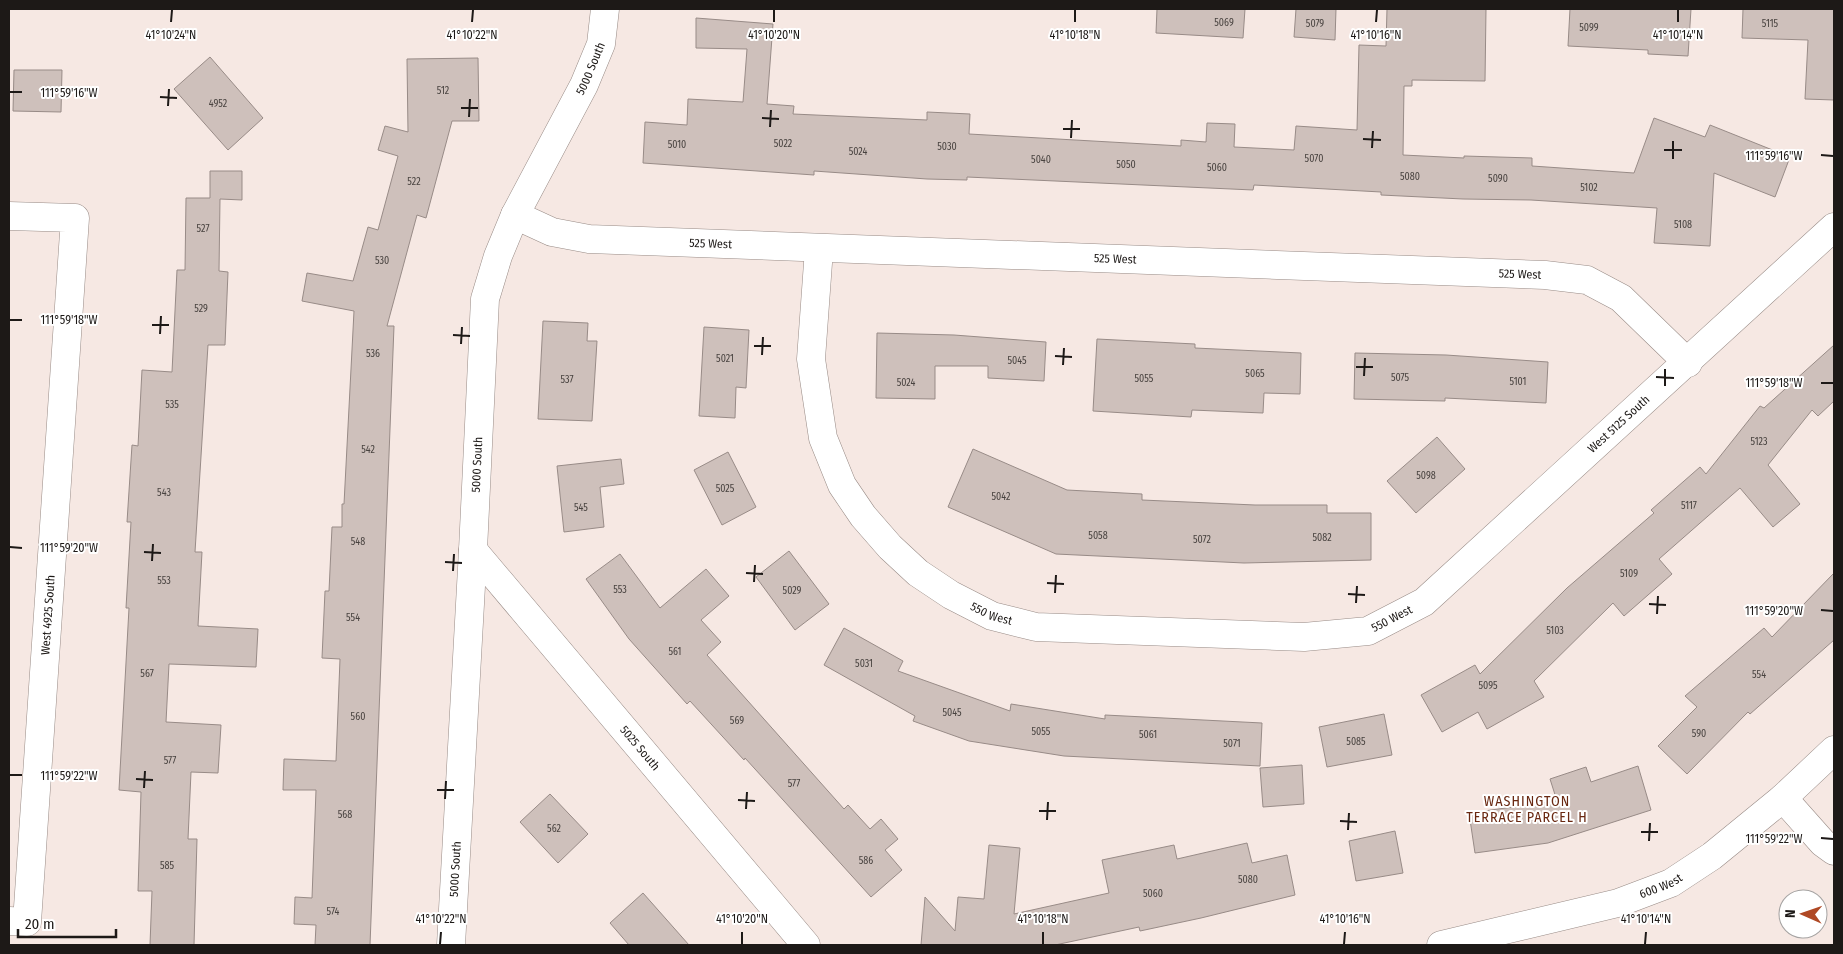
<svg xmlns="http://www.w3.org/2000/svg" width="1843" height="954" font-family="'Fira Sans Condensed',sans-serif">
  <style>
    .building { fill: #cec0bb; stroke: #988b87 }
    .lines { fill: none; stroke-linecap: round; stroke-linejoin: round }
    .minor-casing { stroke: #988b86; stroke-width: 29 }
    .minor { stroke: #fff; stroke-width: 28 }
    .ticks { fill: none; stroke: #1d1917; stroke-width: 2 }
    .labels { text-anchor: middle; stroke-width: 4; stroke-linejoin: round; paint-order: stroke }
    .number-label { font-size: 10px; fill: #494340 }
    .street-label { font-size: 12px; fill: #1d1917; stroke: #fff }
    .neighbourhood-label { font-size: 14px; letter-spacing: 1px; fill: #692811; stroke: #fff }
    .ticks-label { font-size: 12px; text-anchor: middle; fill: #1d1917; stroke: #fff; stroke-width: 4; stroke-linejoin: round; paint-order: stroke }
  </style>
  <rect width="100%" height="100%" fill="#f6e8e3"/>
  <g class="building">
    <path d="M1157,9H1245L1243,38L1156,33Z"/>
    <path d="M1296,9H1336L1335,40L1294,37Z"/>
    <path d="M1387,9H1486L1485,81L1412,80V86H1404L1403,155L1464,158V156L1532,158V166L1634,173L1654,118L1705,137L1710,125L1790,157L1775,197L1714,173L1710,246L1654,243L1657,208L1531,200L1463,199L1381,195V192L1254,185L1253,190L967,177V180L927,179L814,171V175L643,163L645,122L687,125L688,99L743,102L747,49L696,48V18L773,24L767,104L794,106L793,114L927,120V112L970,114L969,134L1181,146V140L1206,142L1207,123L1235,124L1234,147L1294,150L1296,126L1357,130L1359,45L1386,46Z"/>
    <path d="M1570,9H1691L1688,56L1648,54V50L1568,46Z"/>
    <path d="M1743,9H1834V100L1805,99L1808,40L1742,38Z"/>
    <path d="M210,57L263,118L228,150L174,89Z"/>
    <path d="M478,58L479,121H452L426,218L417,215L387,326H394L370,945H315L316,925L294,924L295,897L312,898L316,790H283L284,759L336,761L340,659L322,658L325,591H329L332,527H342V504H344L354,311L302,301L307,273L353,281L368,227L378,230L398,156L378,150L385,126L408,132L407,59Z"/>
    <path d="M14,70H62L61,112L13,111Z"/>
    <path d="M210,171H242V200L220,199L219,271L228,272L225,345H208L195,552H202L198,626L258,629L256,667L169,664L166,722L221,725L218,773L191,772L188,839H197L194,945H150L152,891H138L141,792L119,790L129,608H126L131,522H127L132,445L138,446L142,370L172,372L177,270H185L186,198H210Z"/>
    <path d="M543,321L588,323L587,341H597L592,421L538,419Z"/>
    <path d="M704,327L749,330L746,388L736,387L735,418L699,416Z"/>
    <path d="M877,333L954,335L1046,342L1044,381L988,378V366H935V399L876,398Z"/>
    <path d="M1097,339L1195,344V348L1301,353L1300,394L1264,393L1263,413L1192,410L1191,417L1093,411Z"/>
    <path d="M1834,345V401L1818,416L1812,410L1768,465L1800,504L1773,527L1740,488L1659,559L1672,574L1624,616L1613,603L1534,681L1544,697L1487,729L1478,712L1442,732L1421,695L1475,665L1480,674L1567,588L1654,513L1651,510L1700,467L1706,474L1760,406L1764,408Z"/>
    <path d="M1355,353L1446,355L1548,362L1546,403L1445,398V401L1354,399Z"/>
    <path d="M1437,437L1465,469L1416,513L1387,481Z"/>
    <path d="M973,449L1067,490L1142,494V500L1255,505H1327V513H1371V560L1244,563L1056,554L948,507Z"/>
    <path d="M728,452L756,507L722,525L694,470Z"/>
    <path d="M621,459L624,484L600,487L604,527L564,532L557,466Z"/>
    <path d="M789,551L829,604L795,630L756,577Z"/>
    <path d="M620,554L660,608L706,569L729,596L701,620L721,642L707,655L844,809L848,805L870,829L881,819L898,839L885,850L902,870L871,897L745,758L744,760L690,701L687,704L629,639L586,579Z"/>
    <path d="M1834,573V640L1750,714L1748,712L1687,774L1658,746L1697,707L1685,696L1764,628L1772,637Z"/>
    <path d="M844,628L903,661L898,671L1010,711L1011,704L1105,719V715L1262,723L1260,766L1064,756L969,741L913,721L915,716L824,665Z"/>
    <path d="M1384,714L1392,755L1327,767L1319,727Z"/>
    <path d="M1302,765L1304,804L1263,807L1260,768Z"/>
    <path d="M1638,766L1651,810L1548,843L1475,853L1469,813L1557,801L1550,779L1586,767L1591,782Z"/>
    <path d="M550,794L588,834L558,863L520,822Z"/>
    <path d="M1395,831L1403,873L1356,881L1349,841Z"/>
    <path d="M1247,843L1252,863L1287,855L1295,895L1201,918L1140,931L1139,927L1055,945H921L925,897L955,931L958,897L984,899L989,845L1020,848L1014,914L1109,893L1102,860L1174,845L1177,859Z"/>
    <path d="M643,893L689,945H629L610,923Z"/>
  </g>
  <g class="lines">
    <defs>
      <g id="minor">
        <path id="s1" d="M515,215L552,232L589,239L1545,275L1587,280L1621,298L1688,363"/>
        <path d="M9,216L75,218L27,922L9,921"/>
        <path id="s2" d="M819,249L811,359L823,438L842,485L863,516L890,547L918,573L951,595L992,616L1036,627L1304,637L1368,631L1424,602L1834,227"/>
        <path id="s3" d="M473,550L806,945"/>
        <path d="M1783,798L1834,750"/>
        <path id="s4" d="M451,945L473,550L485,299L498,256L515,215L584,85L601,44L605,9"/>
        <path id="s5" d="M1441,945L1618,903L1671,883L1712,856L1783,798L1823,843L1834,851"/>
      </g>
    </defs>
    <use href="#minor" class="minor-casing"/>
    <use href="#minor" class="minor"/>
  </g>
  <path class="ticks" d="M171,22L172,10M472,22L473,10M774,22V10M1075,22V10M1376,22L1377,10M1678,22V10M10,92H22M160,97L177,98M168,106L169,89M461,108H478M469,117L470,99M762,118L779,119M770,127L771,110M1063,129H1080M1071,138L1072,120M1363,139L1381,140M1372,148L1373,131M1664,150H1682M1821,155L1833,156M1673,159V141M10,320H22M152,325H169M160,334L161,316M453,335L470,336M461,344L462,327M754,346H771M762,355L763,337M1055,356L1072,357M1063,365L1064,348M1356,367H1373M1364,376L1365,358M1656,377L1674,378M1821,383H1833M1665,386V369M10,547L22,548M144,552L161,553M152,561L153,544M445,562L462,563M453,571L454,554M746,573L763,574M754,582L755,565M1047,583L1064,584M1055,593L1056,575M1348,594L1365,595M1356,603L1357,586M1649,604L1666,605M1821,610L1833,611M1657,614L1658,596M10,775H22M136,779L153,780M144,788L145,771M437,790H454M445,799L446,781M738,800L755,801M746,809L747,792M1039,811H1056M1047,820L1048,802M1340,821L1357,822M1348,830L1349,813M1641,832H1658M1821,838L1833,839M1649,841L1650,823M440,944L441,932M742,944V932M1043,944V932M1344,944L1345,932M1645,944L1646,932"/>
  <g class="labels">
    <g class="number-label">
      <text x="1224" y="26">5069</text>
      <text x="1315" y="27">5079</text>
      <text x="1770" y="27">5115</text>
      <text x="1589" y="31">5099</text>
      <text x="443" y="94">512</text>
      <text x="218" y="107">4952</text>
      <text x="783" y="147">5022</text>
      <text x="677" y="148">5010</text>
      <text x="947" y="150">5030</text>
      <text x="858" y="155">5024</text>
      <text x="1314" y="162">5070</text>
      <text x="1041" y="163">5040</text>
      <text x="1126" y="168">5050</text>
      <text x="1217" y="171">5060</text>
      <text x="1410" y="180">5080</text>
      <text x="1498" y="182">5090</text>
      <text x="414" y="185">522</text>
      <text x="1589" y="191">5102</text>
      <text x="1683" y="228">5108</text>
      <text x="203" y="232">527</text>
      <text x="382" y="264">530</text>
      <text x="201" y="312">529</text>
      <text x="373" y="357">536</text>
      <text x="725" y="362">5021</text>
      <text x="1017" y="364">5045</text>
      <text x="1255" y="377">5065</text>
      <text x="1400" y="381">5075</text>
      <text x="1144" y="382">5055</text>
      <text x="567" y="383">537</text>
      <text x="1518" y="385">5101</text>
      <text x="906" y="386">5024</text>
      <text x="172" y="408">535</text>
      <text x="1759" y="445">5123</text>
      <text x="368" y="453">542</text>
      <text x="1426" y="479">5098</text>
      <text x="725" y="492">5025</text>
      <text x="164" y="496">543</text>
      <text x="1001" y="500">5042</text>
      <text x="1689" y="509">5117</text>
      <text x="581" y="511">545</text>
      <text x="1098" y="539">5058</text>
      <text x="1322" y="541">5082</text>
      <text x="1202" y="543">5072</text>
      <text x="358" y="545">548</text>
      <text x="1629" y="577">5109</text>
      <text x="164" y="584">553</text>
      <text x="620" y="593">553</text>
      <text x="792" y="594">5029</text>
      <text x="353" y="621">554</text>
      <text x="1555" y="634">5103</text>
      <text x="675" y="655">561</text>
      <text x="864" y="667">5031</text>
      <text x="147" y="677">567</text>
      <text x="1759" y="678">554</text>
      <text x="1488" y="689">5095</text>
      <text x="952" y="716">5045</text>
      <text x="358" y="720">560</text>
      <text x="737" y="724">569</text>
      <text x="1041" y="735">5055</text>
      <text x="1699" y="737">590</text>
      <text x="1148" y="738">5061</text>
      <text x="1356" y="745">5085</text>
      <text x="1232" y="747">5071</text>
      <text x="170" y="764">577</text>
      <text x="794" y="787">577</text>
      <text x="345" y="818">568</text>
      <text x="554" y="832">562</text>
      <text x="866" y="864">586</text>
      <text x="167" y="869">585</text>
      <text x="1248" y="883">5080</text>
      <text x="1153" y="897">5060</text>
      <text x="333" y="915">574</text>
    </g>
    <g class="street-label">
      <text dy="4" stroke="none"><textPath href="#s4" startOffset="901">5000 South</textPath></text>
      <text dy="4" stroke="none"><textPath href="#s1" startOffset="200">525 West</textPath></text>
      <text dy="4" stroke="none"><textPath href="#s1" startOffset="605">525 West</textPath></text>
      <text dy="4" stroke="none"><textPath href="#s1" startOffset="1010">525 West</textPath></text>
      <text dy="4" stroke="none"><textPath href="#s2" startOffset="1148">West 5125 South</textPath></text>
      <text dy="4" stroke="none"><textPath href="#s4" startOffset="481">5000 South</textPath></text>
      <text dy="4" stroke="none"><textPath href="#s2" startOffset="442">550 West</textPath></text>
      <text transform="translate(48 615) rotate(-86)" y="4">West 4925 South</text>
      <text dy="4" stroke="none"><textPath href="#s2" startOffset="848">550 West</textPath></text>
      <text dy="4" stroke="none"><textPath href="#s3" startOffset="259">5025 South</textPath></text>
      <text dy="4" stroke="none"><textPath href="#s4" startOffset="76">5000 South</textPath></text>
      <text dy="4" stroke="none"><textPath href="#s5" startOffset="228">600 West</textPath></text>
    </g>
    <g class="neighbourhood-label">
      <text x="1527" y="806">WASHINGTON<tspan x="1527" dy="16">TERRACE PARCEL H</tspan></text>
    </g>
  </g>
  <g class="ticks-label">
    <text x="171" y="39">41°10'24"N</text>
    <text x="472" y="39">41°10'22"N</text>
    <text x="774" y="39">41°10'20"N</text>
    <text x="1075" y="39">41°10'18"N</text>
    <text x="1376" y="39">41°10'16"N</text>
    <text x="1678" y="39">41°10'14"N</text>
    <text x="69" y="97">111°59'16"W</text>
    <text x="1774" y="160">111°59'16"W</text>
    <text x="69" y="324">111°59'18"W</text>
    <text x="1774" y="387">111°59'18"W</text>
    <text x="69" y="552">111°59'20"W</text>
    <text x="1774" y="615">111°59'20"W</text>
    <text x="69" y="780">111°59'22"W</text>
    <text x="1774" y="843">111°59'22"W</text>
    <text x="441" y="923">41°10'22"N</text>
    <text x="742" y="923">41°10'20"N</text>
    <text x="1043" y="923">41°10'18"N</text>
    <text x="1345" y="923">41°10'16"N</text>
    <text x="1646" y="923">41°10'14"N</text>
  </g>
  <rect width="1843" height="954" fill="none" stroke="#1d1917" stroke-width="20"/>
  <g transform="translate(1803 914) rotate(272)"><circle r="24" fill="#ffffff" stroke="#a5a3a2"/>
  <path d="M0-4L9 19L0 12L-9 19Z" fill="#af4824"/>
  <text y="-8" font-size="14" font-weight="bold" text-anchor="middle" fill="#1d1917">N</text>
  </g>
  <path d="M18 929v8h98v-8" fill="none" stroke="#1d1917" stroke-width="2.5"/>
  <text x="25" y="929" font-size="15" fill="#1d1917" stroke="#ffffff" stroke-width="4" paint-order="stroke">20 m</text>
</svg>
